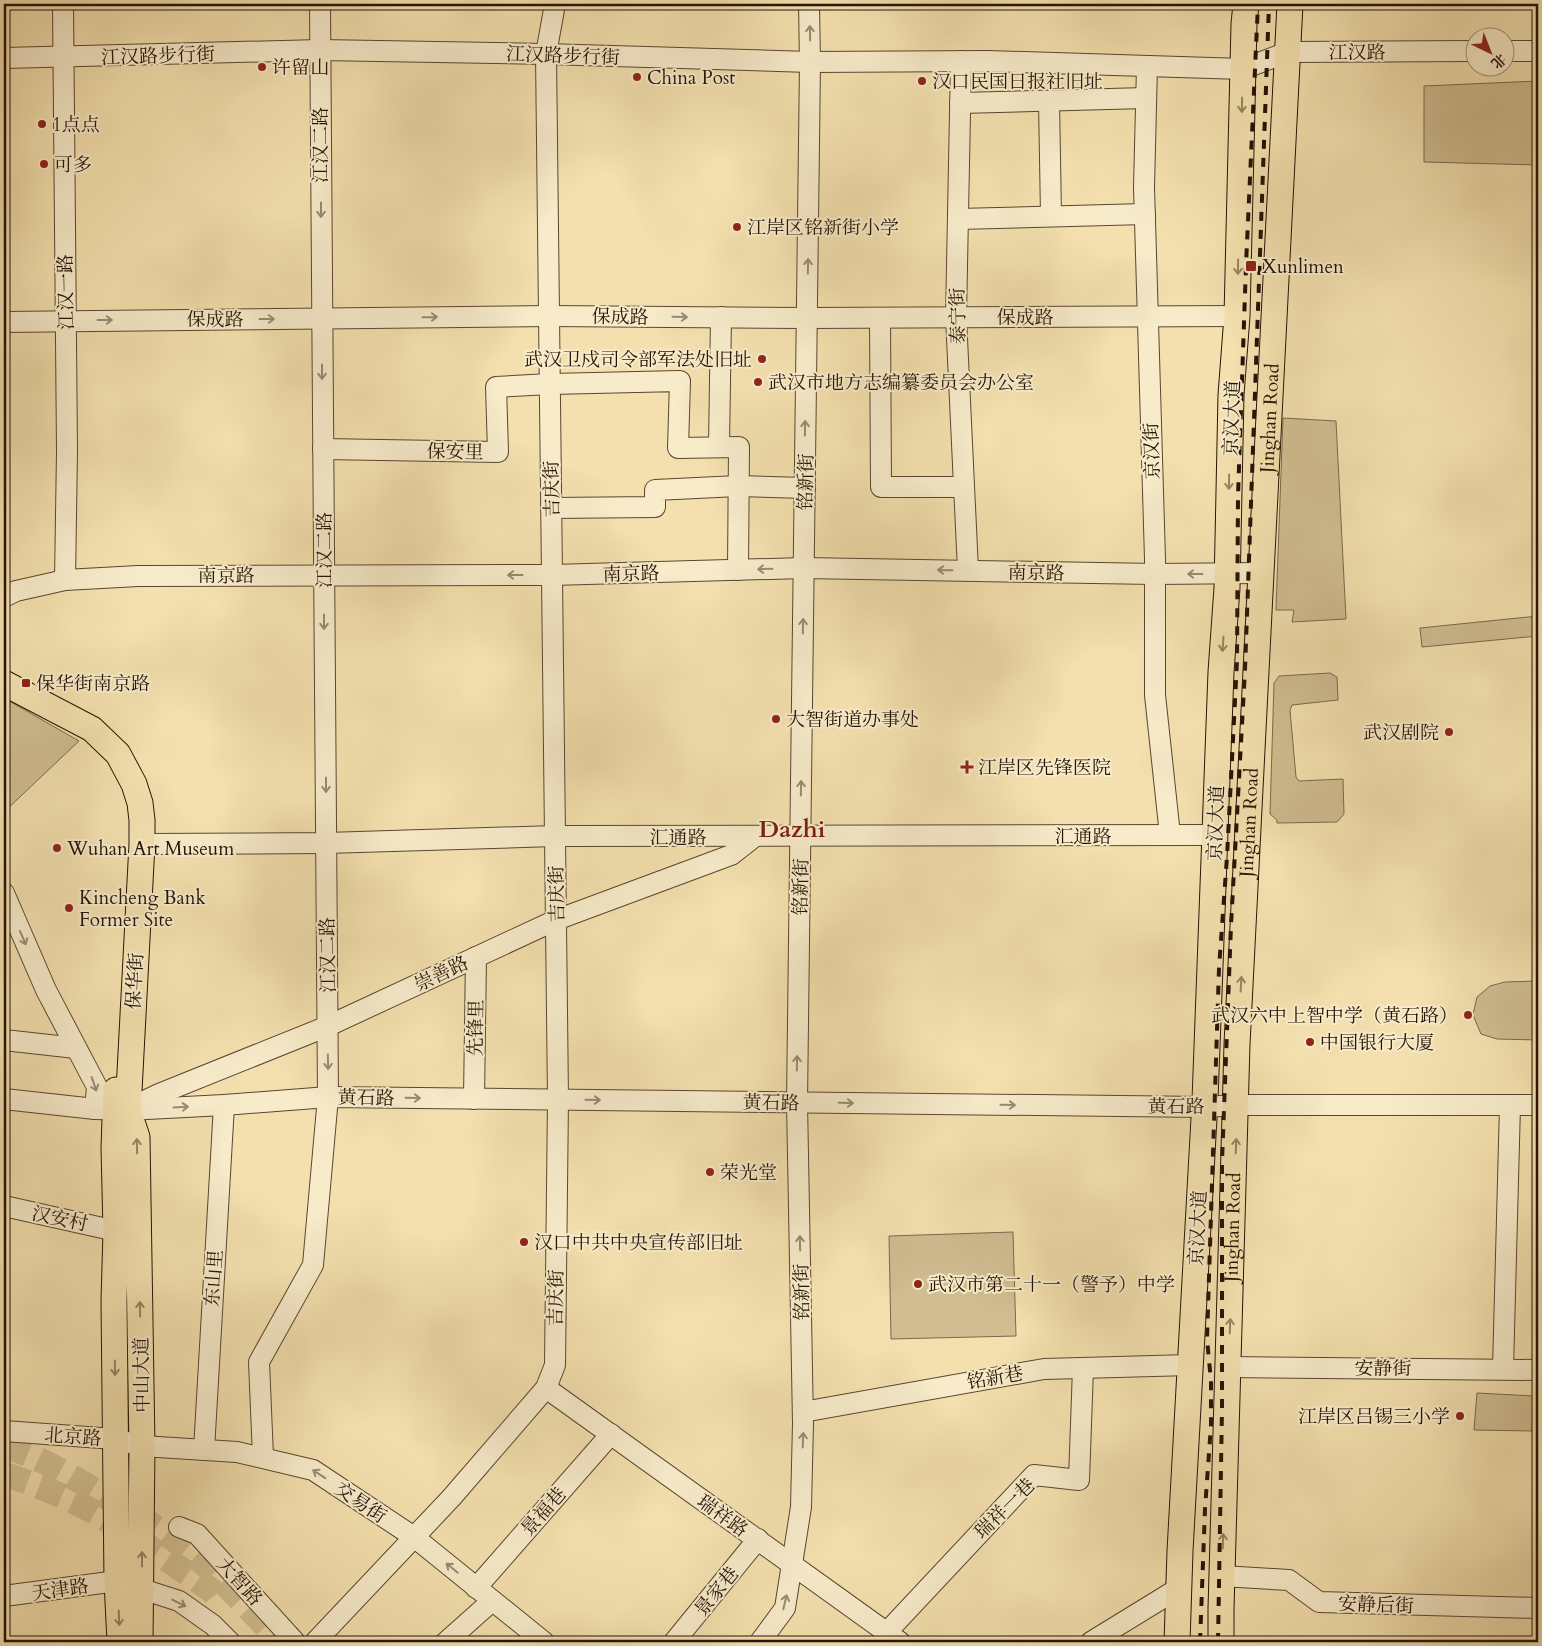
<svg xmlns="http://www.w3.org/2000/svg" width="1542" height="1646" font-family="Cardo,'Noto Serif SC',serif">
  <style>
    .green { fill: #d0bd91; stroke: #7b684c }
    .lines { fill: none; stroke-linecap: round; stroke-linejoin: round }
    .major-tunnel { stroke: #d4c195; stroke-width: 25; stroke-dasharray: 25 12; stroke-linecap: butt }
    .minor-casing { stroke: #594630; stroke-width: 22 }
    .major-casing { stroke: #261306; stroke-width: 27 }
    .minor { stroke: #f7ebca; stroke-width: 20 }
    .major { stroke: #f3e0ae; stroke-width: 25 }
    .rail { stroke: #261306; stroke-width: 4; stroke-dasharray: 9 9; stroke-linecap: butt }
    .oneway { stroke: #998a72 }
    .oneway2 { stroke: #978462 }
    .poi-dot { fill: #8f2418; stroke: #f7ebca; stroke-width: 2 }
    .labels { text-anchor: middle; stroke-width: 4; stroke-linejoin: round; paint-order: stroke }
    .street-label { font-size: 19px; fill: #261306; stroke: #f7ebca }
    .poi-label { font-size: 19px; fill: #261306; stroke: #f7ebca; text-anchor: start }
    .district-label { font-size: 24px; font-weight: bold; fill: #7a1f14; stroke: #f7ebca }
  </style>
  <rect width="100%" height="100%" fill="#f3e0ae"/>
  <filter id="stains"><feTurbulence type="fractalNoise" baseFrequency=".004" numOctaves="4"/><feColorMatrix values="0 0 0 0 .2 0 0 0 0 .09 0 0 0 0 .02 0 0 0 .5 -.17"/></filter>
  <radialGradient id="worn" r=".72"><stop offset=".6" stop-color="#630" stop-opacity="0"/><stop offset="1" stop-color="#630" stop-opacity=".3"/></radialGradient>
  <g class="green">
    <path d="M1538,81V165L1424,162V86Z"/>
    <path d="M1283,418L1336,421L1346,619L1292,622L1294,610H1276Z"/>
    <path d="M1538,616V636L1422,647L1420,628Z"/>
    <path d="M1330,673L1337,677L1338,700L1292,705L1290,710L1296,777L1299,781L1343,779L1344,814L1337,822L1277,823V820L1270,814L1274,683L1279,676Z"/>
    <path d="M4,698L79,741L4,812Z"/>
    <path d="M1538,981V1040L1497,1039L1481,1034L1473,1015L1477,997L1490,986L1505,982Z"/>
    <path d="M1013,1232L1016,1336L891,1339L889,1236Z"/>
    <path d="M1477,1393L1534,1396L1532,1431L1474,1430Z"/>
  </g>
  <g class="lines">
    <g class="major-tunnel">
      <path d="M4,1446C34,1455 59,1469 86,1485C117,1504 150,1522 180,1544C217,1572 248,1609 281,1642"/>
      <path d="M4,1474C36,1485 69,1497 99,1515C137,1538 174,1564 211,1590L215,1595"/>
    </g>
    <defs>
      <g id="minor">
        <path d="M63,4L67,451L65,580"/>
        <path d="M1504,51H1538"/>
        <path d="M4,58L320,50L546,54L810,62L988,61L1243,69L1288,52L1474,51"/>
        <path d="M961,61L956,317L968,570"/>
        <path d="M1147,66L1144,187L1155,559V695L1170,835"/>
        <path d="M1049,101L1051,216"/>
        <path d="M960,103L1146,98"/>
        <path d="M958,219L1145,214"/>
        <path d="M880,318L881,487H964"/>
        <path d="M4,322L549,316L807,318L1237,316"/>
        <path d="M719,446L721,317"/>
        <path d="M323,449L498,452L496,387L550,384L680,381L678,448L739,447L738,570"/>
        <path d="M551,508L655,507V490L738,486L805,488"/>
        <path d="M4,597L16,591L65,580L138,576L552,575L804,568L1155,574L1261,573"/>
        <path d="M142,844L326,843L555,836L1215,835"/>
        <path d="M4,893L46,990L97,1087L95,1109"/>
        <path d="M4,1040L76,1048"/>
        <path d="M4,1099L95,1109L128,1110L224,1105L328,1097L1204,1107L1237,1105H1538"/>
        <path d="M474,1099L476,957"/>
        <path d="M134,1106L159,1094L328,1026L556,920L731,855L754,837"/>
        <path d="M4,1206L116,1231"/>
        <path d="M1228,1367L1538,1370"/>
        <path d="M1503,1369L1510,1105"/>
        <path d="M546,1388L900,1642"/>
        <path d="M803,1412L1044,1369L1190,1365"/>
        <path d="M4,1431L115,1439L142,1446L237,1452L313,1470L414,1537L544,1642"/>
        <path d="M204,1450L224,1105"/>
        <path d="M263,1457L259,1362L313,1265L328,1097L320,4"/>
        <path d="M179,1527L197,1534L295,1642"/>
        <path d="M1222,1576L1289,1580L1319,1602L1538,1608"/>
        <path d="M476,1588L611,1434"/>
        <path d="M4,1596L117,1581L179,1601L213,1625L230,1642"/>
        <path d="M887,1632L1034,1475L1079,1480L1083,1368"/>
        <path d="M315,1642L452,1497L546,1388L555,1365L558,1099L546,54L555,4"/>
        <path d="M446,1642L492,1601"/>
        <path d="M674,1642L758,1539"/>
        <path d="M760,1642L785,1608L801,1507L803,1423L797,1102L810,62L809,4"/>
        <path d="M1091,1642L1179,1588"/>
      </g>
      <g id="major">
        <path d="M4,683L92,729L118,754L134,784L140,803L142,820V844L128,1110L137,1137L142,1446L140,1642"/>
        <path d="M116,1090L114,1148L116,1231L114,1301L117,1581L120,1642"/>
        <path d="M1177,1642L1180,1551L1205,1100L1221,672L1227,588L1231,395L1237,316L1244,24L1246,4"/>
        <path id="s1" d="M1221,1642V1609L1237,1044L1290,4"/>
      </g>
    </defs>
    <use href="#minor" class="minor-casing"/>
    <use href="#major" class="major-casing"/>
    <use href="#minor" class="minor"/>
    <use href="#major" class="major"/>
    <g class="rail">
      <path d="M1200,1642L1205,1509L1211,1425V1381L1207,1339L1219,968L1227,857L1237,661L1238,496L1246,265L1258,4"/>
      <path d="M1218,1642L1222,1409V1162L1231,925L1245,670L1269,4"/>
    </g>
  </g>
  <defs><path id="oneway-shaft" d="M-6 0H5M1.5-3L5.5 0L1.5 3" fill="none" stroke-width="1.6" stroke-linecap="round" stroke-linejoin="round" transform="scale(1.25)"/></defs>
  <g class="oneway">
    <use href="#oneway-shaft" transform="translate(810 33) rotate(-91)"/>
    <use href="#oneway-shaft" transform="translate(321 210) rotate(90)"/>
    <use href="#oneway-shaft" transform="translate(808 266) rotate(-89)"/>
    <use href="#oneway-shaft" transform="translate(430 317) rotate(-1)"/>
    <use href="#oneway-shaft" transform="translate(680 317) rotate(1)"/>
    <use href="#oneway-shaft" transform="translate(267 319)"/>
    <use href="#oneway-shaft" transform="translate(105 320)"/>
    <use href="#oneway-shaft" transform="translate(322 372) rotate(90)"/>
    <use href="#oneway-shaft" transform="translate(805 428) rotate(-89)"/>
    <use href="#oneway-shaft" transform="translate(765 569) rotate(178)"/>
    <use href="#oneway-shaft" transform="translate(945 570) rotate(-179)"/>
    <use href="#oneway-shaft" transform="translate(1195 574) rotate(-180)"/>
    <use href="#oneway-shaft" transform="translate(515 575) rotate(-180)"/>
    <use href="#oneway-shaft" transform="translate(324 622) rotate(90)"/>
    <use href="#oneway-shaft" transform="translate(803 626) rotate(-89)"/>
    <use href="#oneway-shaft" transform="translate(326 785) rotate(90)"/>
    <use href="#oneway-shaft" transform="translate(801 788) rotate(-89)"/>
    <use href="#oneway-shaft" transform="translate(23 938) rotate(66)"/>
    <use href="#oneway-shaft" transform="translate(328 1062) rotate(89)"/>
    <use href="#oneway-shaft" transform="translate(797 1063) rotate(-89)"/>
    <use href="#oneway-shaft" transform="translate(94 1084) rotate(71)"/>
    <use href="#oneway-shaft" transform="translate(413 1098) rotate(1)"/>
    <use href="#oneway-shaft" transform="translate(593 1100) rotate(1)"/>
    <use href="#oneway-shaft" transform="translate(846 1103) rotate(1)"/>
    <use href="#oneway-shaft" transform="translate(1008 1105) rotate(1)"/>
    <use href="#oneway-shaft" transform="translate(181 1107) rotate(-3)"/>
    <use href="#oneway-shaft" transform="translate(800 1243) rotate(-91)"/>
    <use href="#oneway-shaft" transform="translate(803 1440) rotate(-88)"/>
    <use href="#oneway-shaft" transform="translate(319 1474) rotate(-147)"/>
    <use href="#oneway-shaft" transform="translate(452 1568) rotate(-141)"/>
    <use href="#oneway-shaft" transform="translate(785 1602) rotate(-77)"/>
    <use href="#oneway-shaft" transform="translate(179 1603) rotate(27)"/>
  </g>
  <g class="oneway2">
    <use href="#oneway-shaft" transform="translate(1242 105) rotate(91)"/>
    <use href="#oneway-shaft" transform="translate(1238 267) rotate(91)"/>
    <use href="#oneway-shaft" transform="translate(1229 482) rotate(91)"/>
    <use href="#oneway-shaft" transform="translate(1223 644) rotate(94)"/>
    <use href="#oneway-shaft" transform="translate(1241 984) rotate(-87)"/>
    <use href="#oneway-shaft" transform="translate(137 1146) rotate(-91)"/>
    <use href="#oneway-shaft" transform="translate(1236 1146) rotate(-88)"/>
    <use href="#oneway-shaft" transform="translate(140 1309) rotate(-91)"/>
    <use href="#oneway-shaft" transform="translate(1230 1326) rotate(-88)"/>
    <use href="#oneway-shaft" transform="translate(115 1368) rotate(89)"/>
    <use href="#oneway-shaft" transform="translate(1223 1541) rotate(-88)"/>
    <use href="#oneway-shaft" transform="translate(142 1559) rotate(-90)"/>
    <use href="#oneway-shaft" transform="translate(119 1618) rotate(88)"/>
  </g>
  <g class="poi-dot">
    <circle cx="262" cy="67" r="5"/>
    <circle cx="637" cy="77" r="5"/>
    <circle cx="922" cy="81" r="5"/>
    <circle cx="42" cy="124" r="5"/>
    <circle cx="44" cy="164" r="5"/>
    <circle cx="737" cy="227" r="5"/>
    <rect x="1245" y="260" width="12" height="12" rx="2.5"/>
    <circle cx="762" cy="359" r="5"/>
    <circle cx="758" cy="382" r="5"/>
    <rect x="21" y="678" width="10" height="10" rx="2.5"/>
    <circle cx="776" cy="719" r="5"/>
    <circle cx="1449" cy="732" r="5"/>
    <path d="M964.5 759.5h5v5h5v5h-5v5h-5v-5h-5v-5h5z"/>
    <circle cx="57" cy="848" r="5"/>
    <circle cx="69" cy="908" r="5"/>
    <circle cx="1468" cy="1015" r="5"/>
    <circle cx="1310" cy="1042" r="5"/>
    <circle cx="710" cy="1172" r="5"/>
    <circle cx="524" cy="1242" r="5"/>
    <circle cx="918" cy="1284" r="5"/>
    <circle cx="1460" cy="1416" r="5"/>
  </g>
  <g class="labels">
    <g class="street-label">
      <text x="1357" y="59">江汉路</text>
      <text transform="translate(158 55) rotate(-2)" y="7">江汉路步行街</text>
      <text transform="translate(563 55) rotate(2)" y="7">江汉路步行街</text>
      <text transform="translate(320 145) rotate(-90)" y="7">江汉二路</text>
      <text transform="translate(65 292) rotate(-91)" y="7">江汉一路</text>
      <text transform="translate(620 316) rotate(1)" y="7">保成路</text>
      <text transform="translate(957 316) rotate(-91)" y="7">泰宁街</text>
      <text x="1025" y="324">保成路</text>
      <text x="215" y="326">保成路</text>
      <text transform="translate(1231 418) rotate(-88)" y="7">京汉大道</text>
      <text dy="7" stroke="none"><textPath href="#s1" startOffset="1225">Jinghan Road</textPath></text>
      <text transform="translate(455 451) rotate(1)" y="7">保安里</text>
      <text transform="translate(1151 451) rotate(-92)" y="7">京汉街</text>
      <text transform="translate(805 482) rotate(-89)" y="7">铭新街</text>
      <text transform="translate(551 489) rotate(-91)" y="7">吉庆街</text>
      <text transform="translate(324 550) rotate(-90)" y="7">江汉二路</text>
      <text transform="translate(1036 572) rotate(1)" y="7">南京路</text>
      <text transform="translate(631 573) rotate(-2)" y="7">南京路</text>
      <text x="226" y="582">南京路</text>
      <text transform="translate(1215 823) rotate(-88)" y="7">京汉大道</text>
      <text dy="7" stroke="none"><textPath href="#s1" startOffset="820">Jinghan Road</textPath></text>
      <text x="1083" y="843">汇通路</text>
      <text x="678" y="844">汇通路</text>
      <text transform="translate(800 887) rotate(-89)" y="7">铭新街</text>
      <text transform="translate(556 894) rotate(-91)" y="7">吉庆街</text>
      <text transform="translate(327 955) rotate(-91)" y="7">江汉二路</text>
      <text transform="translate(441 973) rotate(-25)" y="7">崇善路</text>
      <text transform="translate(134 981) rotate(-87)" y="7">保华街</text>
      <text transform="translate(475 1028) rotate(-89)" y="7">先锋里</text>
      <text transform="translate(366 1097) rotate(1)" y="7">黄石路</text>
      <text transform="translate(771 1102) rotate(1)" y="7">黄石路</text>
      <text x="1176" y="1113">黄石路</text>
      <text transform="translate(60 1218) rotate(12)" y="7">汉安村</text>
      <text dy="7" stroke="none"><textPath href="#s1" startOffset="415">Jinghan Road</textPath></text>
      <text transform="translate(1197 1228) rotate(-87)" y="7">京汉大道</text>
      <text transform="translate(213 1278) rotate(-86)" y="7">东山里</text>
      <text transform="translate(801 1292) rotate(-91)" y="7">铭新街</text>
      <text transform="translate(555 1298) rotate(-89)" y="7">吉庆街</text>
      <text x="1383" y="1375">安静街</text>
      <text transform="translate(141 1375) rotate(-91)" y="7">中山大道</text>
      <text transform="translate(995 1377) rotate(-10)" y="7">铭新巷</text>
      <text transform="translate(73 1436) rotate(4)" y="7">北京路</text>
      <text transform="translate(361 1502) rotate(34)" y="7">交易街</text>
      <text transform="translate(1004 1508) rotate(-45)" y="7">瑞祥一巷</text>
      <text transform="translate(543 1511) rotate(-49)" y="7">景福巷</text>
      <text transform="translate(723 1515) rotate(36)" y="7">瑞祥路</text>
      <text transform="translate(240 1581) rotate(48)" y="7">大智路</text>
      <text transform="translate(60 1589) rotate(-8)" y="7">天津路</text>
      <text transform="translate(716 1591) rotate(-51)" y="7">景家巷</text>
      <text transform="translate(1376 1604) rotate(2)" y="7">安静后街</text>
    </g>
    <g class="poi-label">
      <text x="272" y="74">许留山</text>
      <text x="647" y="84">China Post</text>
      <text x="932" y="88">汉口民国日报社旧址</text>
      <text x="52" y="131">1点点</text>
      <text x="54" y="171">可多</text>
      <text x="747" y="234">江岸区铭新街小学</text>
      <text x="1262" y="273">Xunlimen</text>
      <text x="752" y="366" text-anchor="end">武汉卫戍司令部军法处旧址</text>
      <text x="768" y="389">武汉市地方志编纂委员会办公室</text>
      <text x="36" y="690">保华街南京路</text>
      <text x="786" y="726">大智街道办事处</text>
      <text x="1439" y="739" text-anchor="end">武汉剧院</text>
      <text x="978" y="774">江岸区先锋医院</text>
      <text x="67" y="855">Wuhan Art Museum</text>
      <text x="79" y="904">Kincheng Bank<tspan x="79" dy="22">Former Site</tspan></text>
      <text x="1458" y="1022" text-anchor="end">武汉六中上智中学（黄石路）</text>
      <text x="1320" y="1049">中国银行大厦</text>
      <text x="720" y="1179">荣光堂</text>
      <text x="534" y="1249">汉口中共中央宣传部旧址</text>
      <text x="928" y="1291">武汉市第二十一（警予）中学</text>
      <text x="1450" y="1423" text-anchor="end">江岸区吕锡三小学</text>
    </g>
    <g class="district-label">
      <text x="792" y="837">Dazhi</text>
    </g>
  </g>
  <rect width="1542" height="1646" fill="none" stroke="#f3e0ae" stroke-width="20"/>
  <rect x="5" y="5" width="1532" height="1636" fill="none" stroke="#261306" stroke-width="2.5"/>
  <rect x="10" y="10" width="1522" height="1626" fill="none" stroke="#261306"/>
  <g transform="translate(1490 52) rotate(137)"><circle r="24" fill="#f7ebca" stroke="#a3957c"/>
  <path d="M0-4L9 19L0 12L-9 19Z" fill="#8f2418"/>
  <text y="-8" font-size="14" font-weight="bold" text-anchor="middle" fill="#261306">北</text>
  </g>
  <rect width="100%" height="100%" filter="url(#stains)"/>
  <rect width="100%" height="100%" fill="url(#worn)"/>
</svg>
